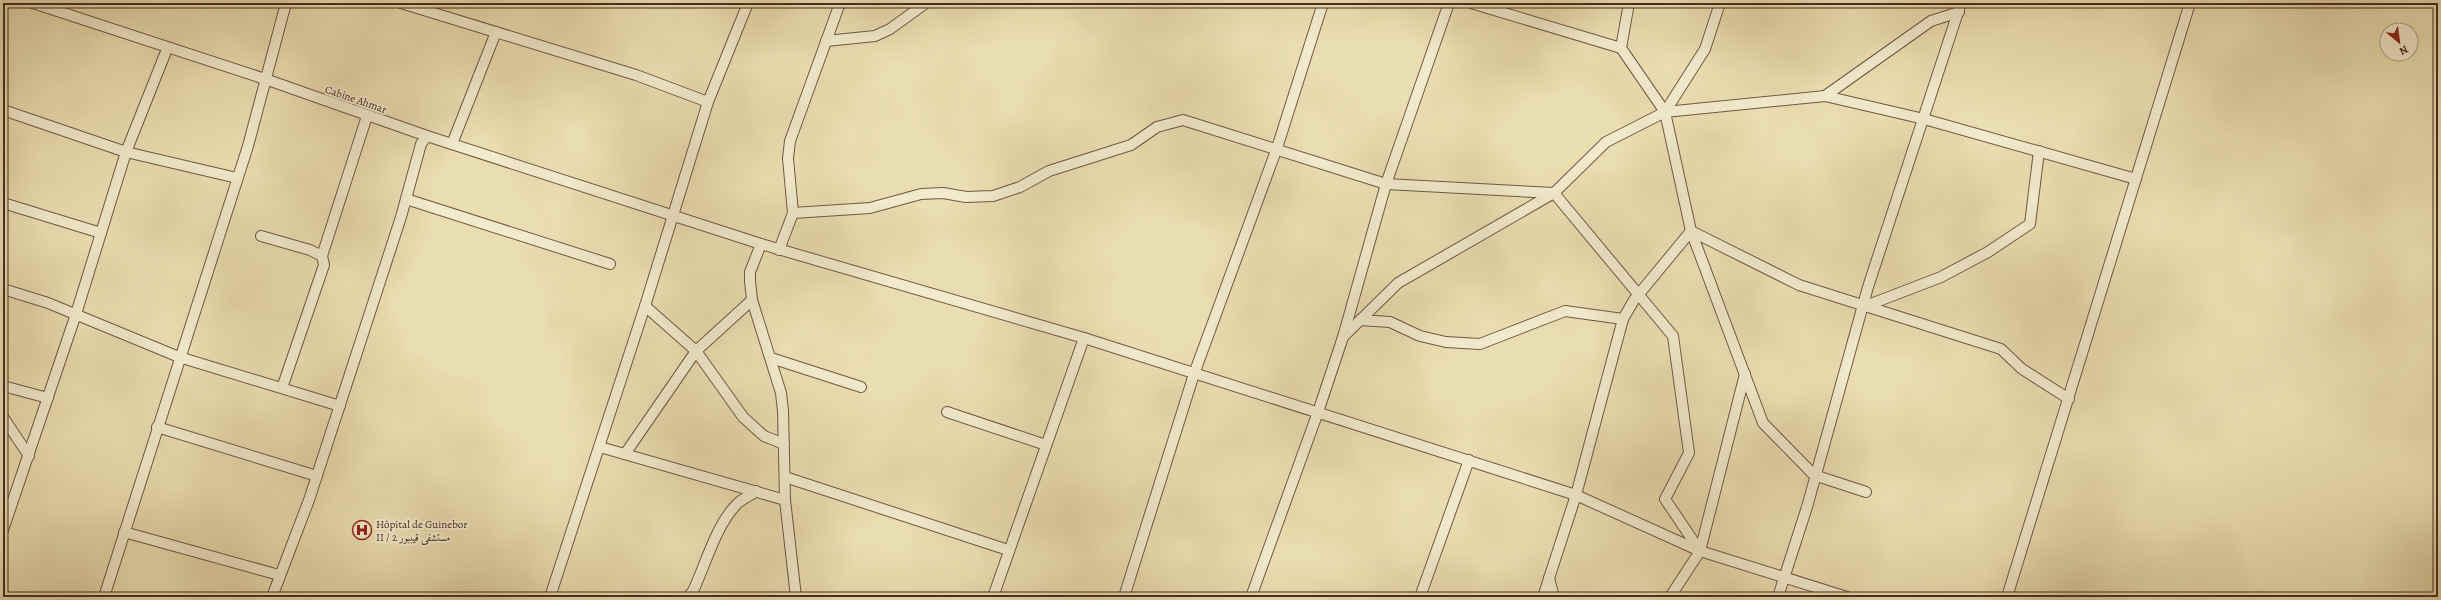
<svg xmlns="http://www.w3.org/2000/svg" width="2441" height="600" font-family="Alegreya,Amiri,serif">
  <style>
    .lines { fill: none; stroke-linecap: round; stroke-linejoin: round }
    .minor-casing { stroke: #705844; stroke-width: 12 }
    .minor { stroke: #f1eacc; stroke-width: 10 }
    .labels { text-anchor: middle; stroke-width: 4; stroke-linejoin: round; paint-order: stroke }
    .street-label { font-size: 11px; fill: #472b20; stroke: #f1eacc }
    .poi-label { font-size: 11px; fill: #472b20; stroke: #f1eacc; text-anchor: start }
  </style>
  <rect width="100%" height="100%" fill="#e9deb1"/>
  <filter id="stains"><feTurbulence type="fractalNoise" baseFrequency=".005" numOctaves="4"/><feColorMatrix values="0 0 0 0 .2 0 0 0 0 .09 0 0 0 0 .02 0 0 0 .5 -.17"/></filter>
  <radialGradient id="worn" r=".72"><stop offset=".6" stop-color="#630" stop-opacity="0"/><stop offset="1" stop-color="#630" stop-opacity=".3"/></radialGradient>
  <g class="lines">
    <defs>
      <g id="minor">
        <path d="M33,3L265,79L427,136L761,244L1084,338L1576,495L1700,551"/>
        <path d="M401,3L636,75L708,102"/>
        <path d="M1471,3L1621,48L1665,112L1691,231L1763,423L1814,475L1866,492"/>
        <path d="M826,41L875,36L890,29L926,3"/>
        <path d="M1621,48L1629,3"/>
        <path d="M1825,96L1931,21L1959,12"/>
        <path d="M3,110L126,152L237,178"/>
        <path d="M1665,112L1705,49L1720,3"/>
        <path d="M452,144L496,32"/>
        <path d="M406,199L610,264"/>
        <path d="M3,203L101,233"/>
        <path d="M793,213L870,208L921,194L943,193L966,197L993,196L1020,187L1049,171L1131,145L1157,127L1183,120L1386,184L1554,193L1673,336L1689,453L1665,499L1700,551L1847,597"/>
        <path d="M261,236L310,250L322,256L324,265L282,388"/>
        <path d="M761,244L750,272V281L752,300L781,393L783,411L785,500L796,597"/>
        <path d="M779,250L793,213L788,158L790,141L840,3"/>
        <path d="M322,256L367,116"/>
        <path d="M3,289L48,303L179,357L340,406"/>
        <path d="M645,306L696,351L743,417L764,436L784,444"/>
        <path d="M1863,307L1941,277L1988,252L2030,224L2039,151"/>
        <path d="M1360,320L1390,322L1420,336L1446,342L1480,344L1565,311L1623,319"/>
        <path d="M1343,337L1398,283L1554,193L1606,142L1665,112L1825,96L1924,119L2136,179"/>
        <path d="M771,358L861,387"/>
        <path d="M3,386L48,398"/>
        <path d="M947,412L1046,445"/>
        <path d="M3,417L29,456"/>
        <path d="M157,427L317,476"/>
        <path d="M600,447L785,500"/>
        <path d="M625,454L696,351L752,300"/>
        <path d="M785,477L1008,550"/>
        <path d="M3,530L76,314L126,152L167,49"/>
        <path d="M124,532L279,575"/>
        <path d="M1549,578L1554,597"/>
        <path d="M104,597L248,146L286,3"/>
        <path d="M272,597L309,500L401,217L421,144L427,136"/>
        <path d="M550,597L645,306L708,102L748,3"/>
        <path d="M688,597L693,591C706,564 716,524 738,503C744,498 751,495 756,491"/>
        <path d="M993,597L1084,338"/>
        <path d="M1124,597L1194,374L1277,148L1323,3"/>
        <path d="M1251,597L1318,412L1343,337L1386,184L1449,3"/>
        <path d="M1420,597L1469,460"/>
        <path d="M1543,597L1576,495L1623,319L1634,300L1691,231L1799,285L2001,349L2022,369L2069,399"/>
        <path d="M1670,597L1700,551L1745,374"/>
        <path d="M1778,597L1807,507L1868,287L1961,3"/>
        <path d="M2007,597L2190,3"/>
      </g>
    </defs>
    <use href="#minor" class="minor-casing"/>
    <use href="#minor" class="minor"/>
  </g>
  <defs>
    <symbol id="hospital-ring" viewBox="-11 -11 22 22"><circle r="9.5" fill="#f1eacc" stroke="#8f2418" stroke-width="1.5"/><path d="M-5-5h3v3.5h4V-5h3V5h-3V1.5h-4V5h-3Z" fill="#8f2418"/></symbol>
  </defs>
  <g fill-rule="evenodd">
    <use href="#hospital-ring" x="351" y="519" width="22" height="22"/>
  </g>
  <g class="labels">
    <g class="street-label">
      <text transform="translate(356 99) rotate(19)" y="4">Cabine Ahmar</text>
    </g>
    <g class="poi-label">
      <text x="376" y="528">Hôpital de Guinebor<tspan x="376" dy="13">II / مستشفى قيببور 2</tspan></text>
    </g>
  </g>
  <rect width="2441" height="600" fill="none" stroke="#e9deb1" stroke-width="16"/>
  <rect x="4" y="4" width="2433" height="592" fill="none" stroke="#472b20" stroke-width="2"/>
  <rect x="8" y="8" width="2425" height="584" fill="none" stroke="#472b20"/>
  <g transform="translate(2399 42) rotate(151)"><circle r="19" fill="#f1eacc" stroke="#ad9e87"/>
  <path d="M0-3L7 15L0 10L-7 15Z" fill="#8f2418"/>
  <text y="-6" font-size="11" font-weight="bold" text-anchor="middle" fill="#472b20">N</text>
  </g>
  <rect width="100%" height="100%" filter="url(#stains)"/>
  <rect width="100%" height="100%" fill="url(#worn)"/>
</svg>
